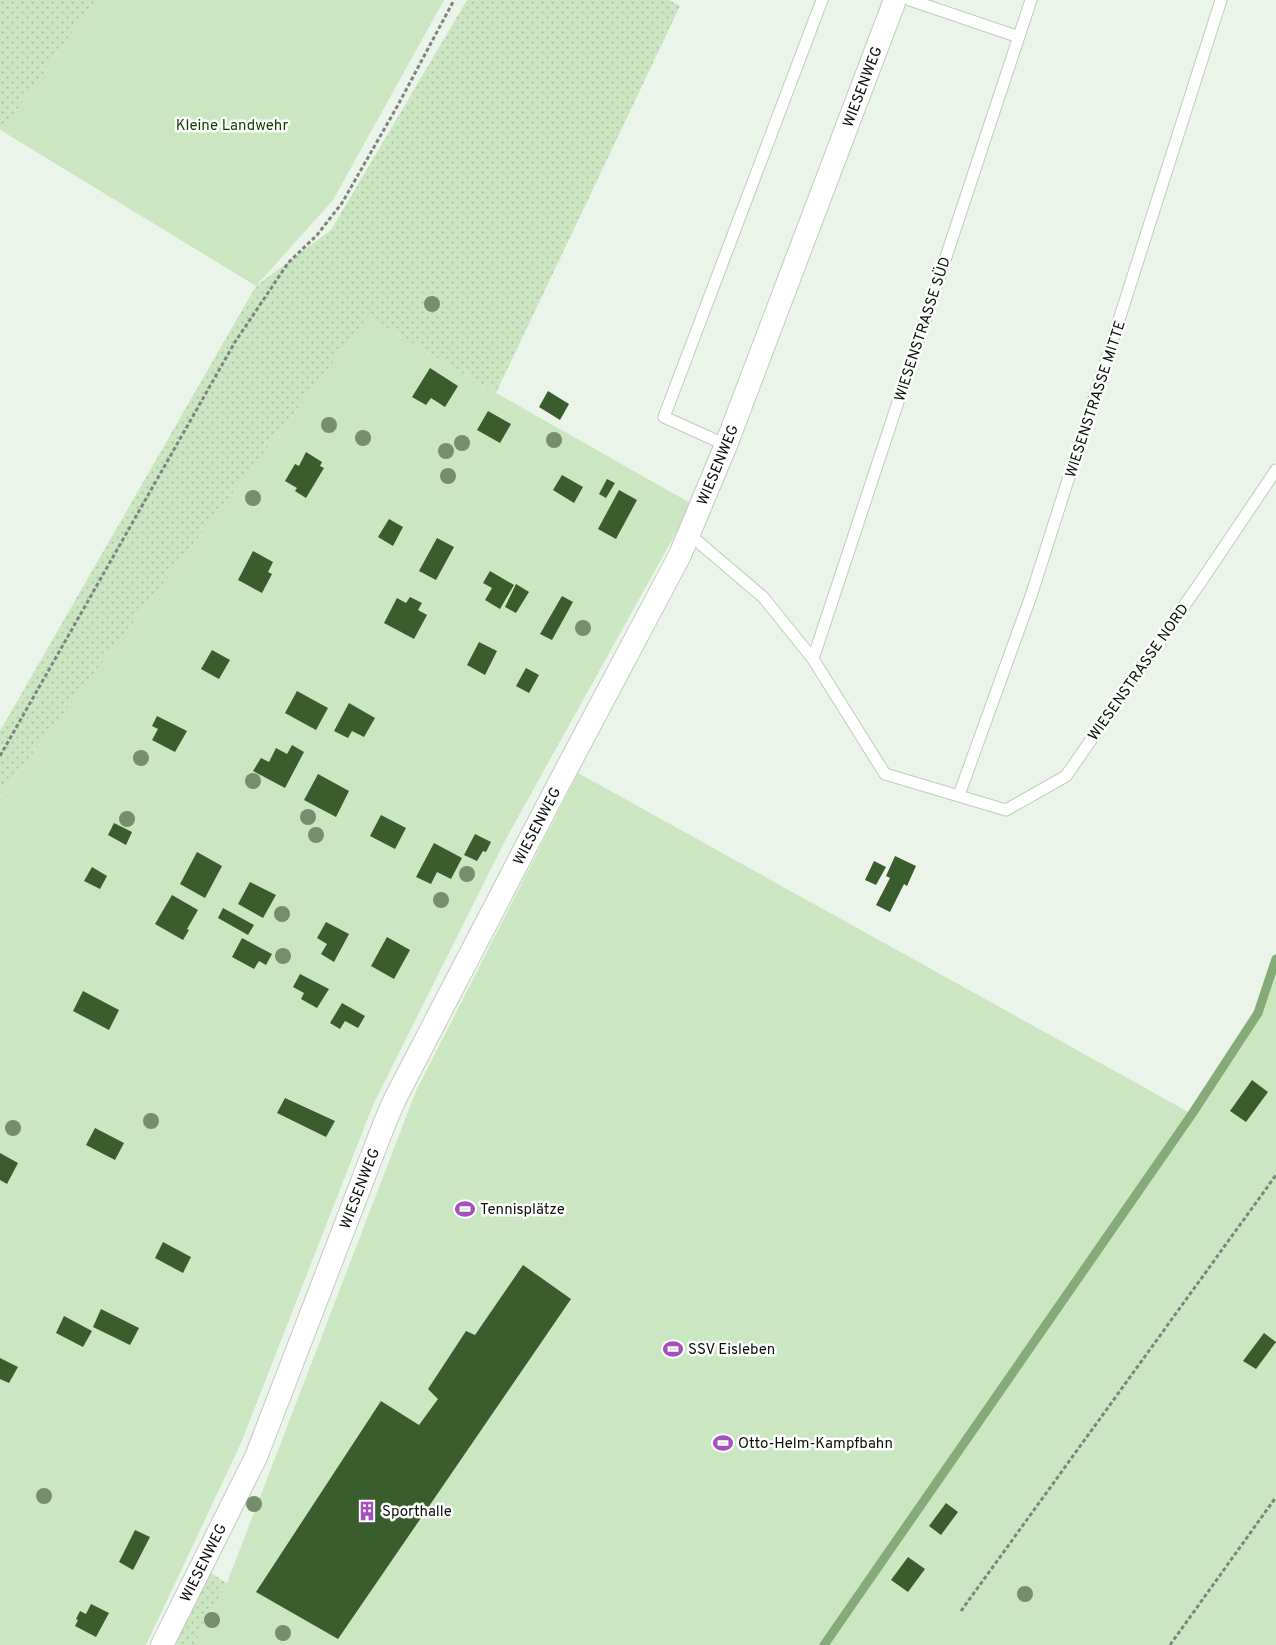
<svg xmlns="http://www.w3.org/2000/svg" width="1276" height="1645" font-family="Overpass,sans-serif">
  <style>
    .grass { fill: url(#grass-dots) }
    .garden { fill: #cae7c1 }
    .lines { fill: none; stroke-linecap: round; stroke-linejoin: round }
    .stream { stroke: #85ac78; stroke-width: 9 }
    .building { fill: #3a5d2d }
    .lane-casing { stroke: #c3cbc0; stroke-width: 13 }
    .street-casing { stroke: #c3cbc0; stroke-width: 24 }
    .path { stroke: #7f857e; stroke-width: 3; stroke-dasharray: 4 2.5; stroke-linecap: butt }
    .lane { stroke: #fff; stroke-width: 11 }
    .street { stroke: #fff; stroke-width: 22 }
    .tree { fill: #758e6b }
    .labels { text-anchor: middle; stroke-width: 5; stroke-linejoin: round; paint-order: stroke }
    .street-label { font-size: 15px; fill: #0c0f0c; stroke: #fdfffc }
    .park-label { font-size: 15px; fill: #153b04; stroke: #fdfffc }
    .poi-label { font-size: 15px; fill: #0c0f0c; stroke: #fdfffc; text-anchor: start }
  </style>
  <defs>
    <pattern id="grass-dots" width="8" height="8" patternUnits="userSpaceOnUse" patternTransform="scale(1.25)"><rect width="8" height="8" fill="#cae7c1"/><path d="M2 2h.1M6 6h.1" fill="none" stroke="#acc5a5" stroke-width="1.8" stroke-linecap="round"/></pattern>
  </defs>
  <rect width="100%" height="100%" fill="#ebf4e8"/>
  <g class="grass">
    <path d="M0,0H96L2,131L0,130Z"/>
    <path d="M467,0H669L680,6L496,393L368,317L0,796V731L256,286L331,230Z"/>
    <path d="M200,1566L227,1583L194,1645H161Z"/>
  </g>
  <g class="garden">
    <path d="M96,0H444L333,200L256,286L2,131Z"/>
    <path d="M368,317L496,393L692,504L507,837L373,1105L241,1443L146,1645H0V796Z"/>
    <path d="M578,773L1192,1114L1258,1013L1276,959V1645H194L227,1583L416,1091Z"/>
  </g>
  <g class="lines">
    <path class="stream" d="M824,1645L1192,1114L1258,1013L1276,959"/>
  </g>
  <g class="building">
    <path d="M430,368L458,386L445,407L431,398L426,405L412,397Z"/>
    <path d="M548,391L569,404L560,420L539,407Z"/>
    <path d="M488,411L511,424L500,443L477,430Z"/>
    <path d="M306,452L322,462L320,466L324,468L306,498L295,491L297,488L285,481L295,464L299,466Z"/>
    <path d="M562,475L583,487L574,503L553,490Z"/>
    <path d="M607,479L615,483L606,498L599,494Z"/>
    <path d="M619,490L637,500L616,539L598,529Z"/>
    <path d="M389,519L403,527L393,546L378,537Z"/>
    <path d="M437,538L454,547L436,580L419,571Z"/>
    <path d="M253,551L273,562L268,572L272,574L262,593L238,580Z"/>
    <path d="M490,571L514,585L500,609L485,600L492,588L483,583Z"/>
    <path d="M516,584L529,592L516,613L505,607Z"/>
    <path d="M562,596L573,602L552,640L540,634Z"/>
    <path d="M410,597L422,603L418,610L427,615L414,639L384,623L397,598L406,603Z"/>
    <path d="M479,642L497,651L485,675L467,665Z"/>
    <path d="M212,650L230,660L219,679L201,669Z"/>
    <path d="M526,668L539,675L529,693L516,686Z"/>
    <path d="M297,691L328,708L316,730L285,713Z"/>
    <path d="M349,703L375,718L364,737L352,731L348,738L334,731Z"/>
    <path d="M157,716L187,731L175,752L152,740L158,729L152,726Z"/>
    <path d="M292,745L304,752L285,788L253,771L261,758L269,762L276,748L287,754Z"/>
    <path d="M318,774L349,791L336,817L304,800Z"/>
    <path d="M381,815L406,828L395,849L370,836Z"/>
    <path d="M114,823L132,832L126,845L108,835Z"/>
    <path d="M475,834L491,842L486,852L483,851L477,861L464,855Z"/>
    <path d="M434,843L462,858L451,879L437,872L431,884L416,877Z"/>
    <path d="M197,852L222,866L205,898L180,884Z"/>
    <path d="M895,856L916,866L907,886L904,884L890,912L876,905L890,878L886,876Z"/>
    <path d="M874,861L886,867L876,885L865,880Z"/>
    <path d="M92,867L107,876L100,889L84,881Z"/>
    <path d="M250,882L276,895L263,918L238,904Z"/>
    <path d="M172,895L198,910L187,929L189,930L183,940L155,924Z"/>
    <path d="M223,908L254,925L248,935L218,918Z"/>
    <path d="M326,922L349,934L334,962L321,954L327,944L317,938Z"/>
    <path d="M387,937L410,950L394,979L371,966Z"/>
    <path d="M242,938L272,954L266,965L259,961L254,969L232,957Z"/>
    <path d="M300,974L329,989L317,1008L301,999L304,993L293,987Z"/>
    <path d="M83,991L119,1010L109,1030L73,1011Z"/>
    <path d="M342,1003L365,1016L358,1028L345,1021L340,1029L330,1023Z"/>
    <path d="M1252,1080L1268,1092L1246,1122L1230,1111Z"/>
    <path d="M285,1098L335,1121L326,1137L277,1113Z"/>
    <path d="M95,1128L124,1143L115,1160L86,1145Z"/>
    <path d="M0,1153L18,1163L7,1184L0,1180Z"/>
    <path d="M163,1242L191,1257L183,1273L155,1258Z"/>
    <path d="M523,1265L571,1299L338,1639L256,1592L381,1401L419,1425L438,1399L428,1389L466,1331L475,1335Z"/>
    <path d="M101,1309L139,1328L130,1345L93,1327Z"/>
    <path d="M64,1316L92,1331L83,1347L56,1333Z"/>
    <path d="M1264,1333L1276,1342L1256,1369L1243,1361Z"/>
    <path d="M0,1358L18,1367L9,1383L0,1379Z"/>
    <path d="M946,1503L958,1512L941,1535L929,1526Z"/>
    <path d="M135,1530L150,1537L133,1570L119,1562Z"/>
    <path d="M908,1557L925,1569L908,1592L891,1580Z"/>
    <path d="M91,1604L109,1613L96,1637L75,1626L78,1620L76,1619L80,1611L86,1614Z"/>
  </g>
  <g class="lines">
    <defs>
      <g id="lane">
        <path d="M910,0L1019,37"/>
        <path d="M726,445L664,417L822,0"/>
        <path d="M689,534L763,597L813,659L885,774L1006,810L1066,776L1202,580L1276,470"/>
        <path d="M813,659L1031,0"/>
        <path d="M959,795L1031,596L1221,0"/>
      </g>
      <g id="street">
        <path id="s1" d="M162,1645L256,1457L385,1122L395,1099L557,787L680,555L726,445L895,0"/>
      </g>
    </defs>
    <use href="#lane" class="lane-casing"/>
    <use href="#street" class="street-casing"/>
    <g class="path">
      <path d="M0,756L235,342L288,263L317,235L342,203L398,105L454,0"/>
      <path d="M961,1611L1276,1175"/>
      <path d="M1170,1645L1276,1497"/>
    </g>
    <use href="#lane" class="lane"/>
    <use href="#street" class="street"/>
  </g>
  <g class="tree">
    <circle cx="432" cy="304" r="8"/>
    <circle cx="329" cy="425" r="8"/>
    <circle cx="363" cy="438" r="8"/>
    <circle cx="554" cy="440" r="8"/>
    <circle cx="462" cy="443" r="8"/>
    <circle cx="446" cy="451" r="8"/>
    <circle cx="448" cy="476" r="8"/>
    <circle cx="253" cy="498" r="8"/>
    <circle cx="583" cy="628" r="8"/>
    <circle cx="141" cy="758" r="8"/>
    <circle cx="253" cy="781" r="8"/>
    <circle cx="308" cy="817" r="8"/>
    <circle cx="127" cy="819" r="8"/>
    <circle cx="316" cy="835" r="8"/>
    <circle cx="467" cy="874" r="8"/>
    <circle cx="441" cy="900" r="8"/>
    <circle cx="282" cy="914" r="8"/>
    <circle cx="283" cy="956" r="8"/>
    <circle cx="151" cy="1121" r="8"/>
    <circle cx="13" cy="1128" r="8"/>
    <circle cx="44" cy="1496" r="8"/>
    <circle cx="254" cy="1504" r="8"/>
    <circle cx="1025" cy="1594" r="8"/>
    <circle cx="212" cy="1620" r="8"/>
    <circle cx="283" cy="1633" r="8"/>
  </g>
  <defs>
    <symbol id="stadium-bare" viewBox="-9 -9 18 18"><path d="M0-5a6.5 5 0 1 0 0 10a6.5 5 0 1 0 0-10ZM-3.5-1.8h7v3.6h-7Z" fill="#a550be" stroke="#fdfffc" stroke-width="2.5" paint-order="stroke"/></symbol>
    <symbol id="building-bare" viewBox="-9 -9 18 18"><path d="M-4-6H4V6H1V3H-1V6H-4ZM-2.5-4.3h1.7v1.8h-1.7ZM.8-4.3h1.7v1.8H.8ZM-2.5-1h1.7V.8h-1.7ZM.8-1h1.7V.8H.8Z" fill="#a550be" stroke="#fdfffc" stroke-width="2.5" paint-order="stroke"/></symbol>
  </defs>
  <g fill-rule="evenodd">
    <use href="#stadium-bare" x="451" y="1195" width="28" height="28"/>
    <use href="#stadium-bare" x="659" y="1335" width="28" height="28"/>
    <use href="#stadium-bare" x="709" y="1429" width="28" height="28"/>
    <use href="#building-bare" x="353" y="1497" width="28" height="28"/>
  </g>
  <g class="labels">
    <g class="street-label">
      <text dy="5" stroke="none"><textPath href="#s1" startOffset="1711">WIESENWEG</textPath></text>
      <text transform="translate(922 329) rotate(-72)" y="5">WIESENSTRASSE SÜD</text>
      <text transform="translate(1095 399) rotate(-72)" y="5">WIESENSTRASSE MITTE</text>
      <text dy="5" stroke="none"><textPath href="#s1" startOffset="1306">WIESENWEG</textPath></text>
      <text transform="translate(1138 672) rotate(-55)" y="5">WIESENSTRASSE NORD</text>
      <text dy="5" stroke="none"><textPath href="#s1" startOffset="902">WIESENWEG</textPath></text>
      <text dy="5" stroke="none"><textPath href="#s1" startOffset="498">WIESENWEG</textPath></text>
      <text dy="5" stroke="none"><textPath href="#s1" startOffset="92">WIESENWEG</textPath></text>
    </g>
    <g class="park-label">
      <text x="232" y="130">Kleine Landwehr</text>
    </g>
    <g class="poi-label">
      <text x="480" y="1214">Tennisplätze</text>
      <text x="688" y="1354">SSV Eisleben</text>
      <text x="738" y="1448">Otto-Helm-Kampfbahn</text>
      <text x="382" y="1516">Sporthalle</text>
    </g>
  </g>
</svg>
